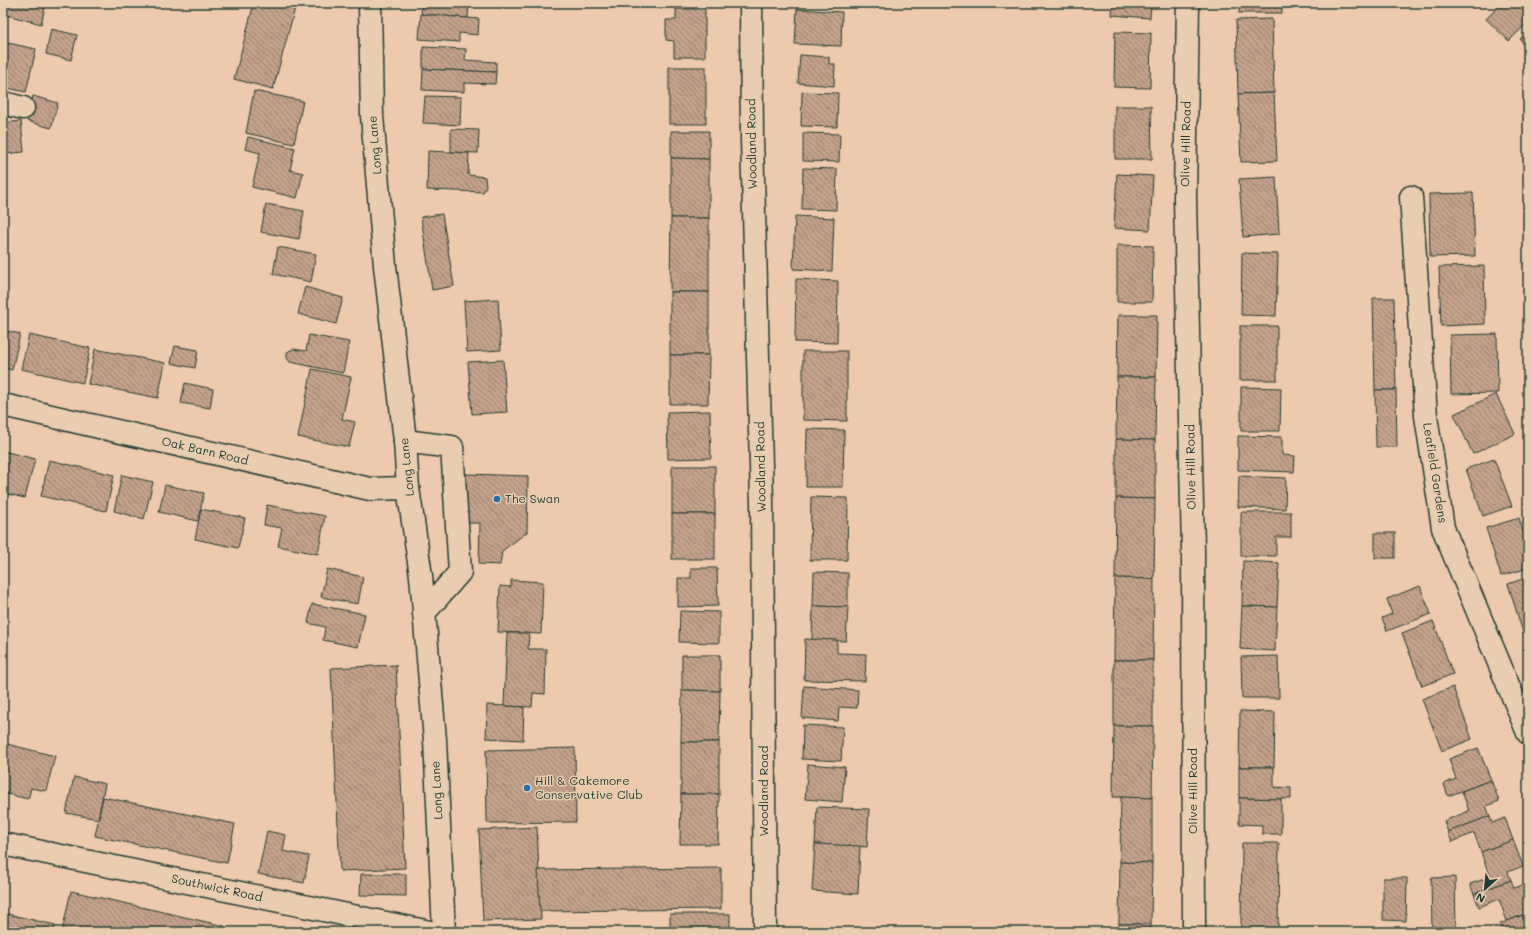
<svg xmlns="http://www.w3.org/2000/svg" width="1531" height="935" font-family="Mali,sans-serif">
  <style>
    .building { fill: url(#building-back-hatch); stroke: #1f3d34 }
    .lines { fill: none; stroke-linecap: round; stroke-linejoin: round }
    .minor-casing { stroke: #1f3d34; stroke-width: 25 }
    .major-casing { stroke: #1f3d34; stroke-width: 25 }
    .minor { stroke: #e9cdb0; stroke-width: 22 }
    .major { stroke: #e9cdb0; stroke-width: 22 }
    .poi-dot { fill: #1f6fb2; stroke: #e9cdb0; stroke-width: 1.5 }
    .labels { text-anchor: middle; stroke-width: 3; stroke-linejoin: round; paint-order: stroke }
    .street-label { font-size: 12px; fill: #1f3d34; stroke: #e9cdb0 }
    .poi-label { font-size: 12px; fill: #1f3d34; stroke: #e9cdb0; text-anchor: start }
  </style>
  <defs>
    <pattern id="building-back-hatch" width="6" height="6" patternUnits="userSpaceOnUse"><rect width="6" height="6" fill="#c2a18b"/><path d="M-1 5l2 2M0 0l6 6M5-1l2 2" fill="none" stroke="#9d8472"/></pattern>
  </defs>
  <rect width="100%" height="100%" fill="#edc9ad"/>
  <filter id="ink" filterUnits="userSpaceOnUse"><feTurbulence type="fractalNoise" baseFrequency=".025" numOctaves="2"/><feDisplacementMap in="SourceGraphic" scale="8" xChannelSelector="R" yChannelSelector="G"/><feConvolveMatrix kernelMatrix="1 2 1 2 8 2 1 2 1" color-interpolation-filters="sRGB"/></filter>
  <g filter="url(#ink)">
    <g class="building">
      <path d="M4,3H46L41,24L3,14Z"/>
      <path d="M254,3H277L295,8L273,89L234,79Z"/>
      <path d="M422,3H469L468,18L421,14Z"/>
      <path d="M793,3H839L838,5Z"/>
      <path d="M1113,3H1151L1150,18L1112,15Z"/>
      <rect x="1239" y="3" width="43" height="10"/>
      <path d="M1502,3H1528V22L1509,41L1486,19Z"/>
      <path d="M676,9H705V57H674V41L666,40V20H676Z"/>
      <path d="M797,9L842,12L841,46L795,44Z"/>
      <path d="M421,14L479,19L478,35L459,33V42L419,39Z"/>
      <path d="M1272,19L1274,93L1238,94L1236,20Z"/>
      <path d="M51,29L77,35L71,60L46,54Z"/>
      <path d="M1528,31V48L1520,39Z"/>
      <path d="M1115,32L1151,33L1150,88L1114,87Z"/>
      <path d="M3,42L36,49L26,92L3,87Z"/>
      <path d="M423,47L466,49L465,60L496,62V72L423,69Z"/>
      <path d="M800,55L829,57V64H835L834,86L798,83Z"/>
      <rect x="669" y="67" width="37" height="57"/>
      <path d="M423,69L496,72L495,84L464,83V92L422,90Z"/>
      <path d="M254,91L303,101L294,144L246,133Z"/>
      <path d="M802,92L838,93L837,127L801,126Z"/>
      <path d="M1274,93L1277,161L1241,162L1238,94Z"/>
      <path d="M33,96L58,103L51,128L27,121Z"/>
      <path d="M425,96L461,97L460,125L423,123Z"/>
      <path d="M1115,106H1151L1152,159H1115Z"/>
      <path d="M21,121L24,152L3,154V123Z"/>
      <path d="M451,129L479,130L478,153L451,152Z"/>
      <path d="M671,131H709V159L671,158Z"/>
      <path d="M803,133L840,134L839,162L803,161Z"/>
      <path d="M248,137L295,148L290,170L303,173L297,198L252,187L260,153L245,149Z"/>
      <path d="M428,151L469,153L468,175L485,177L486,186L483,192L427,190Z"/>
      <path d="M671,158L709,159V218H671Z"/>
      <path d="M803,168L837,169L836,210L802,209Z"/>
      <path d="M1117,174L1153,176L1150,230L1114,228Z"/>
      <path d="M1276,177L1279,234L1243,237L1239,179Z"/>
      <path d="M1473,193L1475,256L1430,257L1429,194Z"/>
      <path d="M266,204L304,211L299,239L261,232Z"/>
      <path d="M442,214L454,286L432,290L421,217Z"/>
      <path d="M795,216L834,218L832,271L793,269Z"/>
      <path d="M671,218H709V292H670Z"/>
      <path d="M1117,245L1153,246L1152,302H1117Z"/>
      <path d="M278,247L316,254L311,282L273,274Z"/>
      <path d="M1242,253L1278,254L1276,316L1241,315Z"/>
      <path d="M1484,266L1485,324L1441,326L1439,267Z"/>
      <path d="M796,279L838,281L837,343L795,342Z"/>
      <path d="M305,287L343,298L336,324L298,314Z"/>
      <rect x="670" y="292" width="39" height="63"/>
      <path d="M1373,298H1394L1396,390H1375Z"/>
      <path d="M498,299L501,350L467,352L464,301Z"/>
      <path d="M1118,315H1157L1156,377H1117Z"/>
      <rect x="1240" y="326" width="37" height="54"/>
      <path d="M3,330L20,334L12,370L3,368Z"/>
      <path d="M1497,334L1498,393L1451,394L1450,335Z"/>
      <path d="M29,335L90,348L83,383L21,369Z"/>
      <path d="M309,335L349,342L343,373L290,362L287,358V352L293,349L306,351Z"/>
      <path d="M175,346L198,350L195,368L171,363Z"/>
      <path d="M95,349L165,363L158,398L88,384Z"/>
      <path d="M803,351H847V421L803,420Z"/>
      <path d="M670,355H709L708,404H670Z"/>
      <path d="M503,360L507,412L472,414L468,362Z"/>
      <path d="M312,369L351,377L342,419L355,422L349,447L298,437Z"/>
      <path d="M1117,377H1156L1155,440L1116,439Z"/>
      <path d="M185,383L213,389L210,408L181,403Z"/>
      <path d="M1241,387L1281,388L1280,431H1241Z"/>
      <path d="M1375,390H1396L1397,447H1376Z"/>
      <path d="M1496,394L1515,434L1473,454L1454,414Z"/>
      <path d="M710,411L711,458L668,459L667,412Z"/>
      <path d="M807,429L844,430L843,487H806Z"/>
      <path d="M1238,436L1282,437V455L1295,456L1294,472L1238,470Z"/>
      <path d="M1116,439L1155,440V499L1116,498Z"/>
      <path d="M3,451L35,459L25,498L3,493Z"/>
      <path d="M1494,459L1512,506L1483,516L1466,469Z"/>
      <path d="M49,460L114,475L106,511L41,496Z"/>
      <rect x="672" y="466" width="43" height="48"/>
      <path d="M466,474L528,476L527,532L502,551L500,565L479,564L480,523H466Z"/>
      <path d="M122,475L153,482L144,519L114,511Z"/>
      <path d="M1239,476L1286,478L1285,509L1238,507Z"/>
      <path d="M165,485L204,493L198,521L159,512Z"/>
      <path d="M811,497L848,498L847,560H810Z"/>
      <path d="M1116,498L1155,499L1154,579L1115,578Z"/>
      <path d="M267,505L325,516L318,554L278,546L282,528L264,525Z"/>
      <path d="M201,509L245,518L238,548L195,539Z"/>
      <path d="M1241,512H1291V537H1276V556H1241Z"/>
      <rect x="672" y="514" width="43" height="45"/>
      <path d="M1519,518L1528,548V568L1501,576L1486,528Z"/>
      <rect x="1375" y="533" width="20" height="25"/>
      <path d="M1243,561L1279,563L1277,607L1242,606Z"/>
      <path d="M691,568H717L718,606L678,607V578H691Z"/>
      <path d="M327,569L363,577L358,604L321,597Z"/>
      <path d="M814,572L848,573V607L813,606Z"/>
      <path d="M1528,577V642H1526L1508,584Z"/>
      <path d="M1115,578L1154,579L1153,660H1114Z"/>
      <path d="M511,580L543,582L541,634L498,632L500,586L511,587Z"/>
      <path d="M1420,586L1431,614L1387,631L1382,618L1392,614L1387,599Z"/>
      <path d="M312,604L365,614L358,647L323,640L325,627L308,623Z"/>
      <path d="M813,606L848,607L846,641L812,640Z"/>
      <path d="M1242,606L1277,607L1275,651L1240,649Z"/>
      <path d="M680,611L719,612V643L679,642Z"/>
      <path d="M1433,621L1453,674L1422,686L1402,633Z"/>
      <path d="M507,633H529L528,649H546L545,694L533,693L532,707L504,706Z"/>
      <path d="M805,639L837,640V653L866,654L865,681L804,680Z"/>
      <path d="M682,655H720V691L682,690Z"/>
      <path d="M1278,656L1279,698H1242L1241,657Z"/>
      <rect x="1114" y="660" width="39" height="66"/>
      <path d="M396,665L405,868L340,871L331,668Z"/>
      <path d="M804,686L858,690L857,708L839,707L838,721L802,718Z"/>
      <path d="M1453,687L1472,739L1442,751L1422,699Z"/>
      <path d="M682,690L720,691L719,742H681Z"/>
      <path d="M487,705L524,707L523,740L486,738Z"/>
      <path d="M1240,711L1275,712L1274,767H1239Z"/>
      <path d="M803,725L843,727L841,761L802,759Z"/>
      <path d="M1114,726H1153L1152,798L1113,797Z"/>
      <rect x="681" y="742" width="38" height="52"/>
      <path d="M3,743L55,756L46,791L31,788L28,799L3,793Z"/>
      <path d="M575,748L576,822L487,823L486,750Z"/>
      <path d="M1478,748L1491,780L1448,796L1444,784L1456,779L1449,759Z"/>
      <path d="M808,764L845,767L842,802L805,799Z"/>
      <path d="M1239,767H1274V787L1291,788V799L1239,798Z"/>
      <path d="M74,777L105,784L98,819L66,813Z"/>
      <path d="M1491,780L1499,801L1486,806L1490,816L1448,832L1444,821L1469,811L1462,791Z"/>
      <path d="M681,794H719L718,844H680Z"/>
      <path d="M103,797L235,824L227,863L95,836Z"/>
      <path d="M1121,797L1152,798V863L1120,862Z"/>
      <path d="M1239,798L1281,799V834H1262V825L1239,824Z"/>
      <path d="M817,807L869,809L867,847L815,844Z"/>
      <path d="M1490,816L1492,823L1505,818L1513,840L1481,852L1474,833L1452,842L1448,832Z"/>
      <path d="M537,827L541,919L483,921L479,830Z"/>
      <path d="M267,831L286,835L283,851L309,856L304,883L258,874Z"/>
      <path d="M1513,840L1523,866L1508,872L1511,880L1474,894L1470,884L1490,877L1481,852Z"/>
      <path d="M1242,843H1279L1278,932H1241Z"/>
      <path d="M815,844L860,846L858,894L812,891Z"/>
      <path d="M1120,862L1152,863L1151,924H1119Z"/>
      <path d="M721,868V909L540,911L538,870Z"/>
      <path d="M361,874H406V896L360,895Z"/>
      <path d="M1455,877L1456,932H1432L1431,878Z"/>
      <path d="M1383,878H1407L1406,921L1383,920Z"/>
      <path d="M1511,880L1514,888L1528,882V913L1507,921L1499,899L1479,907L1474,894Z"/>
      <path d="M71,891L224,926L223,932H62Z"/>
      <path d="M3,913L55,925L54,932H3Z"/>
      <path d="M1528,913V932H1503L1500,924Z"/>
      <rect x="670" y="914" width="60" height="18"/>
      <rect x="1119" y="924" width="32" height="8"/>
    </g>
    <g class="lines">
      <defs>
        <g id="minor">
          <path d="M751,3L752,140L762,501L765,932"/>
          <path d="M1188,3L1185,199L1193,550L1194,932"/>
          <path d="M3,103L23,108"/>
          <path d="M1411,197L1426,416L1443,528L1528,733"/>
          <path d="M3,405L370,489L408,488"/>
          <path d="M405,441L452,447L460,572L424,613"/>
          <path d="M3,844L430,932"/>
        </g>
        <path id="major" d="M370,3L372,116L385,266L405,441L408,488L421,576L435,740L444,932"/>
      </defs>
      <use href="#minor" class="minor-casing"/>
      <use href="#major" class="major-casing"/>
      <use href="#minor" class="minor"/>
      <use href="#major" class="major"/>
    </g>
  </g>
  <g class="poi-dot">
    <circle cx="497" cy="499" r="4"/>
    <circle cx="527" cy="788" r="4"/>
  </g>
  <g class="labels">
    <g class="street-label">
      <text transform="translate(752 144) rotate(-91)" y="4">Woodland Road</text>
      <text transform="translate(1186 144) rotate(-89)" y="4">Olive Hill Road</text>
      <text transform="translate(375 145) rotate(-95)" y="4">Long Lane</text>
      <text transform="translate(205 451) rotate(13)" y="4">Oak Barn Road</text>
      <text transform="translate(407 467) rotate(-96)" y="4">Long Lane</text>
      <text transform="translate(761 467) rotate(-91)" y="4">Woodland Road</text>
      <text transform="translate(1191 467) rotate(-91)" y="4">Olive Hill Road</text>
      <text transform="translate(1435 473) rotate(81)" y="4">Leafield Gardens</text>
      <text transform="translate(437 790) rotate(-93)" y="4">Long Lane</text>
      <text transform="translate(764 791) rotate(-90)" y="4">Woodland Road</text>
      <text transform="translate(1193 791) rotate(-90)" y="4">Olive Hill Road</text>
      <text transform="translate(217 888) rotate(12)" y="4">Southwick Road</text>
    </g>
    <g class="poi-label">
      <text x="505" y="503">The Swan</text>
      <text x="535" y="785">Hill &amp; Cakemore<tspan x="535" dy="14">Conservative Club</tspan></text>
    </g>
  </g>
  <rect width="1531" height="935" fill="none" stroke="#e9cdb0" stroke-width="16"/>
  <rect x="8" y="8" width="1515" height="919" fill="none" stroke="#1f3d34" stroke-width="1.5" filter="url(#ink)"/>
  <g transform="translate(1485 889) rotate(207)" stroke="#e9cdb0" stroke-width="3" paint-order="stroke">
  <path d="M0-3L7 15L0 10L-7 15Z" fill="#1f3d34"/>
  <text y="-6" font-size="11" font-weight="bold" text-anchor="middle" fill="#1f3d34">N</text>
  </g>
</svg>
